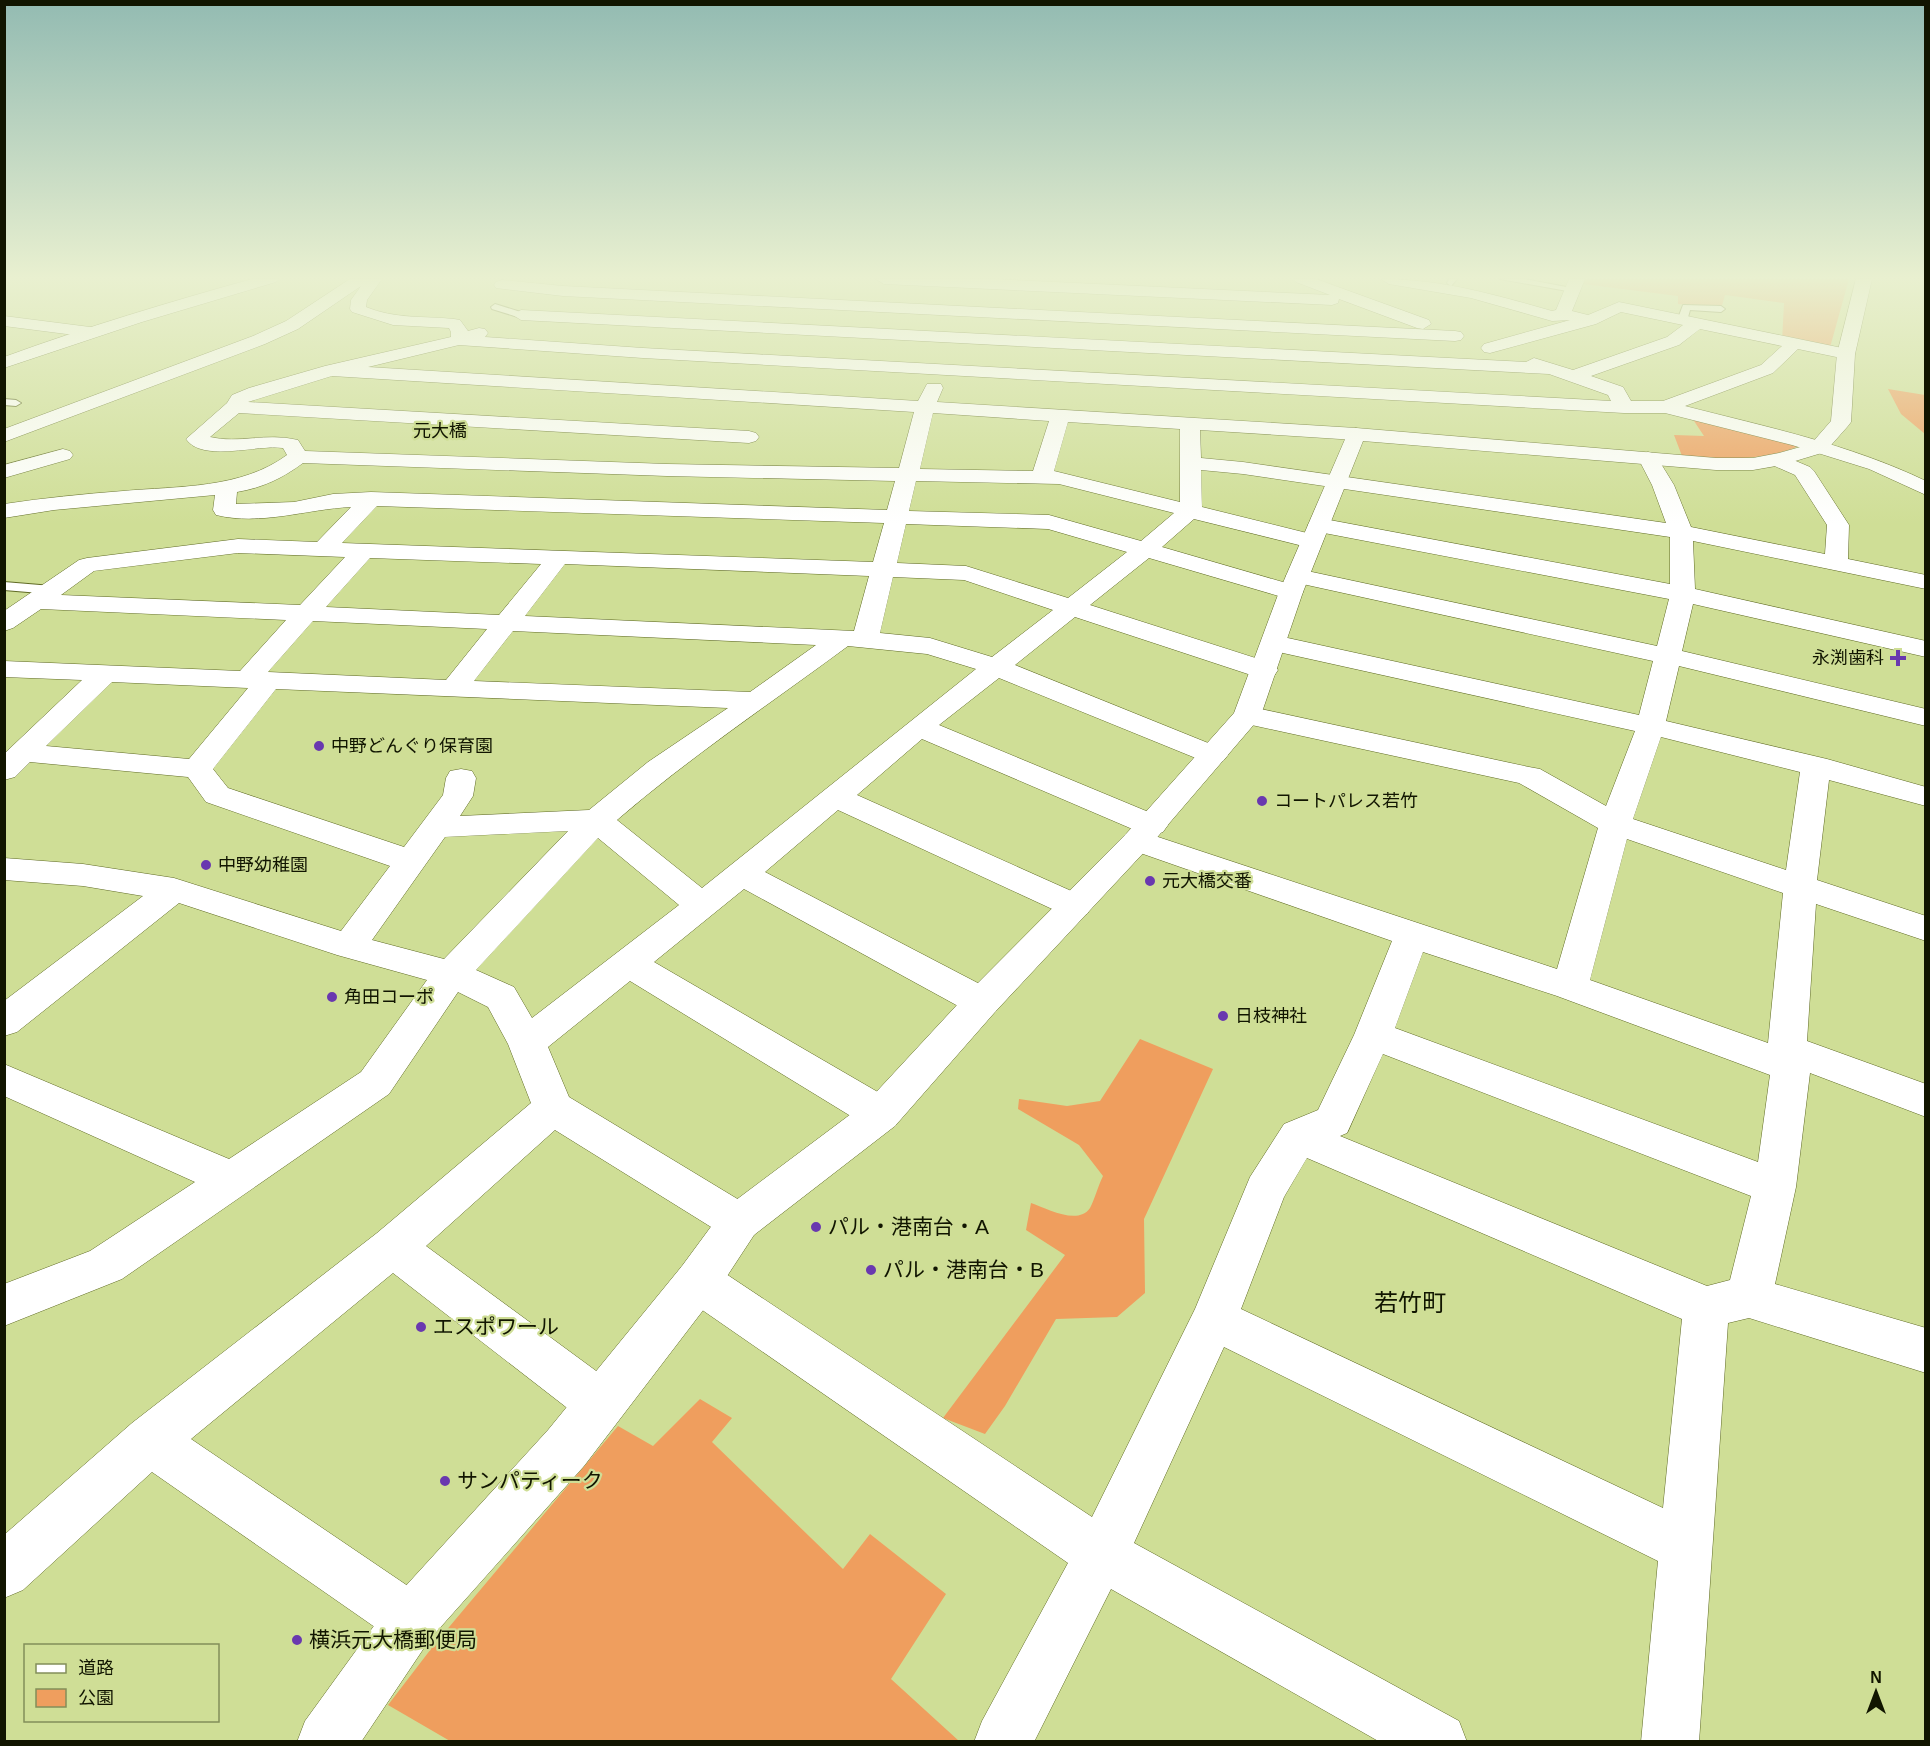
<svg xmlns="http://www.w3.org/2000/svg" width="1930" height="1746" font-family="Helvetica,'Noto Sans JP',sans-serif">
  <style>
    .green { fill: #ef9e5e }
    .lines { fill: none; stroke-linecap: round; stroke-linejoin: round }
    .service-casing { stroke: #606b25; stroke-width: 2 }
    .minor-casing { stroke: #606b25; stroke-width: 1 }
    .tertiary-casing { stroke: #606b25; stroke-width: 1 }
    .primary-casing { stroke: #606b25; stroke-width: 1 }
    .service { fill: #fff; fill-rule: evenodd }
    .minor { fill: #fff; fill-rule: evenodd }
    .tertiary { fill: #fff; fill-rule: evenodd }
    .primary { fill: #fff; fill-rule: evenodd }
    .poi-dot { fill: #6938af; stroke: #cfde96; stroke-width: 2 }
    .labels { text-anchor: middle; stroke-width: 4.5; stroke-linejoin: round; paint-order: stroke }
    .far-quarter-label { font-size: 18px; fill: #111500; stroke: #cfde96 }
    .poi-label { font-size: 18px; fill: #111500; stroke: #cfde96; text-anchor: start }
    .near-poi-label { font-size: 21px; fill: #111500; stroke: #cfde96; text-anchor: start }
    .near-neighbourhood-label { font-size: 24px; fill: #111500; stroke: #cfde96 }
  </style>
  <rect width="100%" height="100%" fill="#cfde96"/>
  <g class="green">
    <path d="M1577,279H1849L1829,351L1782,342L1784,303L1725,295L1721,309L1678,304V296L1575,283Z"/>
    <path d="M1888,389L1925,395V434L1901,414Z"/>
    <path d="M1692,418L1799,446C1761,462 1722,459 1682,456L1674,435L1704,436Z"/>
    <path d="M1140,1039L1213,1069L1144,1219L1145,1293L1117,1317L1056,1319L1005,1406L985,1434L943,1418L1065,1255L1026,1230L1031,1203C1046,1208 1078,1226 1090,1208C1094,1201 1098,1186 1103,1176L1079,1145L1018,1109L1019,1099L1067,1106L1100,1101Z"/>
    <path d="M700,1399L732,1418L712,1442L843,1569L870,1534L946,1594L891,1679L959,1741H450L388,1705L434,1645L618,1426L653,1446Z"/>
  </g>
  <g class="lines">
    <defs>
      <g id="service">
        <path d="M1449,279H1457L1451,286L1447,283Z"/>
        <path d="M1500,279H1524L1577,289L1573,292Z"/>
        <path d="M495,304L524,313L526,315L521,318L492,309L491,307Z"/>
        <path d="M1683,305L1721,306L1725,309L1721,312L1690,310L1687,321L1682,324L1677,321Z"/>
        <path d="M4,399L16,400L21,403L16,406L4,405Z"/>
        <path d="M4,582L52,586L59,590L52,594L4,590Z"/>
      </g>
      <g id="minor">
        <path d="M350,279H382L367,300L366,307C394,319 425,316 454,319L460,320L468,331L479,328L485,329L488,333L485,337L643,348L1611,401L1608,395L1549,374L521,320L513,315L521,310L1526,362L1534,358L1573,370L1667,337L1683,325L1621,312L1596,324L1490,353L1484,352L1481,348L1484,344L1570,320L1552,321L1471,298L1389,284L1381,279C1441,279 1496,295 1552,311L1556,310L1569,279H1585L1572,311L1588,315L1619,302L1852,350L1855,354L1852,358L1846,359L1798,349L1773,373L1685,406C1767,427 1849,444 1926,481V495L1869,469L1792,445L1665,413H1624L643,358L459,345L368,367L918,401L927,384H941L943,388L937,402L1356,428L1363,430L1366,434L1363,438L1356,440L1200,430L1201,458L1243,462L1666,523L1652,485L1638,458L1641,454L1648,452L1655,454L1674,485L1691,527L1825,554L1827,525L1795,475L1770,464L1767,460L1770,456L1777,454L1784,456L1810,467L1814,471L1849,525L1848,559L1926,575V589L1693,541L1695,589L1926,641V657L1693,604L1682,651L1926,709V726L1679,666L1666,721L1827,759L1926,787V806L1829,780L1817,880L1926,916V941L1816,904L1807,1041L1926,1084V1117L1810,1073L1796,1187L1775,1284L1926,1328V1373L1749,1318L1728,1323L1699,1742H1641L1658,1561L1224,1347L1134,1543L1459,1721L1467,1742H1380L1111,1589L1034,1742H974L982,1721L1068,1563L682,1296L675,1281L682,1266L698,1260L714,1266L1092,1517L1195,1309L1250,1177L1284,1124L1318,1110L1354,1035L1392,941L1126,848L1121,841L1126,834L1137,831L922,739L857,795L1087,898L1092,906L1087,914L1075,918L1063,914L838,810L765,872L995,992L1000,1002L995,1012L982,1016L969,1012L744,889L654,962L895,1102L901,1114L895,1126L881,1130L867,1126L630,981L548,1047L569,1097L754,1209L761,1222L754,1235L739,1241L724,1235L555,1130L426,1246L618,1387L625,1404L618,1421L601,1428L584,1421L393,1273L191,1439L430,1601L438,1620L430,1639L411,1647L392,1639L152,1472L23,1590L4,1598V1535L132,1423L377,1233L531,1103L508,1044L488,1007L458,992L389,1094L122,1279L4,1326V1284L90,1251L195,1182L4,1096V1064L229,1159L361,1072L427,980L337,955L179,903L17,1032L4,1036V1001L143,896L83,886L4,880V858L83,864L174,878L341,931L390,866L206,802L188,777L30,762L15,777L4,780V754L82,680L4,677V661L240,671L286,620L41,609L13,628L4,631V611L79,560L87,558L238,539L317,542L351,507C307,509 261,526 216,515L213,510L215,495L54,510L4,518V504C44,498 83,494 123,491C178,486 241,489 287,455L283,448C258,444 202,463 186,439L227,403L232,395L249,388L325,366L451,337V332L449,328L393,325L352,312L350,309L351,300L361,286L298,329L265,344L4,442V429L253,336L286,321ZM1700,329L1782,346L1761,365L1663,401H1631L1623,387L1591,376L1679,345ZM332,376L914,412L899,468L667,464L305,451L298,440C266,432 239,444 210,437L239,413L749,443L756,441L759,437L756,433L749,431L248,402ZM933,413L1049,421L1033,471L920,469ZM1068,422L1180,429V502L1054,471ZM303,463L667,476L895,481L887,510L371,492L333,494L294,502L236,504L237,492C262,488 283,478 303,463ZM1201,470L1243,474L1670,537V584L1319,518L1311,520L1308,525L1311,530L1319,532L1669,599L1657,646L1298,569L1289,571L1286,576L1289,581L1298,583L1653,661L1639,715L1274,635L1265,637L1261,643L1265,649L1274,651L1635,731L1606,806L1540,769L1529,767L1247,706L1237,709L1233,715L1237,721L1247,724L1519,783L1598,828L1557,969L1152,835L1163,832L1168,825L1163,818L939,725L999,678L1203,761L1213,764L1223,761L1228,755L1223,749L1015,665L1075,617L1254,676L1264,678L1274,676L1278,670L1274,664L1090,605L1149,558L1282,597L1291,599L1300,597L1303,592L1300,587L1162,547L1194,519L1311,548L1319,546L1323,541L1319,536L1202,507ZM916,481L1059,484L1174,513L1141,541L1049,515L909,511ZM377,506L884,523L873,562L342,543ZM906,524L1048,529L1127,552L1068,598L966,566L897,563ZM238,553L345,557L300,605L61,595L94,571ZM370,558L541,564L499,615L326,607ZM565,564L869,576L854,631L525,616ZM893,577L964,580L1053,610L992,657L930,638L880,633ZM313,621L487,629L446,680L268,672ZM513,631L816,645L750,692L474,681ZM848,646L927,654L976,669L702,888L617,820C690,757 771,703 848,646ZM112,682L248,688L189,759L46,746ZM276,689L728,708L648,762L589,810L460,816L473,796L476,778L472,771L461,769L450,771L446,778L443,795L404,847L228,788L213,769ZM1661,737L1800,772L1786,870L1633,819ZM568,831L444,959L372,940L445,837ZM598,838L679,905L532,1018L514,987L476,970ZM1627,839L1783,893L1768,1043L1590,980ZM1423,952L1557,996L1770,1075L1758,1162L1395,1028ZM1383,1054L1751,1196L1730,1280L1707,1286L1340,1136L1347,1133ZM1307,1158L1682,1319L1663,1508L1241,1309L1284,1197Z"/>
        <path d="M876,279H992L1330,295L1296,282L1293,279H1316L1429,320L1431,324L1423,329L1417,328L1339,299L1338,303L1332,305L884,284Z"/>
        <path d="M502,280L563,286L1455,331L1461,332L1464,336L1461,340L1455,341L563,296L496,288L494,285L496,282Z"/>
        <path d="M63,449L70,451L73,455L70,459L4,478V465Z"/>
      </g>
      <g id="tertiary">
        <path d="M1856,279H1872L1855,354L1851,422L1848,426L1825,452L1782,465L1753,470H1716L1363,441L1303,592L1261,715L1257,721L1148,848L995,1012L895,1126L754,1235L714,1296L584,1466L430,1639L361,1742H297L305,1721L392,1601L548,1430L682,1266L724,1209L867,1102L969,992L1126,834L1234,713L1279,592L1349,430L1356,428L1716,458H1753L1779,453L1811,444L1831,421L1837,354Z"/>
        <path d="M4,316L90,327L96,328L99,332L96,336L90,337L4,326Z"/>
      </g>
      <path id="primary" d="M252,279H279L276,282L142,322L4,368V357C86,327 169,302 252,279Z"/>
    </defs>
    <use href="#service" class="service-casing"/>
    <use href="#minor" class="minor-casing"/>
    <use href="#tertiary" class="tertiary-casing"/>
    <use href="#primary" class="primary-casing"/>
    <use href="#service" class="service"/>
    <use href="#minor" class="minor"/>
    <use href="#tertiary" class="tertiary"/>
    <use href="#primary" class="primary"/>
  </g>
  <linearGradient id="sky" x2="0" y2="1"><stop stop-color="#93bbb2"/><stop offset="0.53" stop-color="#e9f0d0"/><stop offset="1" stop-color="#e9f0d0" stop-opacity="0"/></linearGradient>
  <rect width="1930" height="524" fill="url(#sky)"/>
  <g class="poi-dot">
    <path d="M1895 649h6v6h6v6h-6v6h-6v-6h-6v-6h6z"/>
    <circle cx="319" cy="746" r="6"/>
    <circle cx="1262" cy="801" r="6"/>
    <circle cx="206" cy="865" r="6"/>
    <circle cx="1150" cy="881" r="6"/>
    <circle cx="332" cy="997" r="6"/>
    <circle cx="1223" cy="1016" r="6"/>
    <circle cx="816" cy="1227" r="6"/>
    <circle cx="871" cy="1270" r="6"/>
    <circle cx="421" cy="1327" r="6"/>
    <circle cx="445" cy="1481" r="6"/>
    <circle cx="297" cy="1640" r="6"/>
  </g>
  <g class="labels">
    <g class="far-quarter-label">
      <text x="440" y="437">元大橋</text>
    </g>
    <g class="poi-label">
      <text x="1884" y="664" text-anchor="end">永渕歯科</text>
      <text x="331" y="752">中野どんぐり保育園</text>
      <text x="1274" y="807">コートパレス若竹</text>
      <text x="218" y="871">中野幼稚園</text>
      <text x="1162" y="887">元大橋交番</text>
      <text x="344" y="1003">角田コーポ</text>
      <text x="1235" y="1022">日枝神社</text>
    </g>
    <g class="near-poi-label">
      <text x="828" y="1234">パル・港南台・A</text>
      <text x="883" y="1277">パル・港南台・B</text>
      <text x="433" y="1334">エスポワール</text>
      <text x="457" y="1488">サンパティーク</text>
      <text x="309" y="1647">横浜元大橋郵便局</text>
    </g>
    <g class="near-neighbourhood-label">
      <text x="1410" y="1311">若竹町</text>
    </g>
  </g>
  <rect width="1930" height="1746" fill="none" stroke="#111500" stroke-width="12"/>
  <rect x="24" y="1644" width="195" height="78" fill="#cfde96" stroke="#838e5a" stroke-width="1.5"/>
  <rect x="36" y="1664" width="30" height="9" fill="#ffffff" stroke="#838e5a" stroke-width="1.5"/>
  <text x="78" y="1674" font-size="18" fill="#111500">道路</text>
  <rect x="36" y="1689" width="30" height="18" fill="#ef9e5e" stroke="#838e5a" stroke-width="1.5"/>
  <text x="78" y="1704" font-size="18" fill="#111500">公園</text>
  <g transform="translate(1876 1692)" stroke="#cfde96" stroke-width="4.5" paint-order="stroke">
  <path d="M0-4.5L10 22L0 15L-10 22Z" fill="#111500"/>
  <text y="-9" font-size="16" font-weight="bold" text-anchor="middle" fill="#111500">N</text>
  </g>
</svg>
